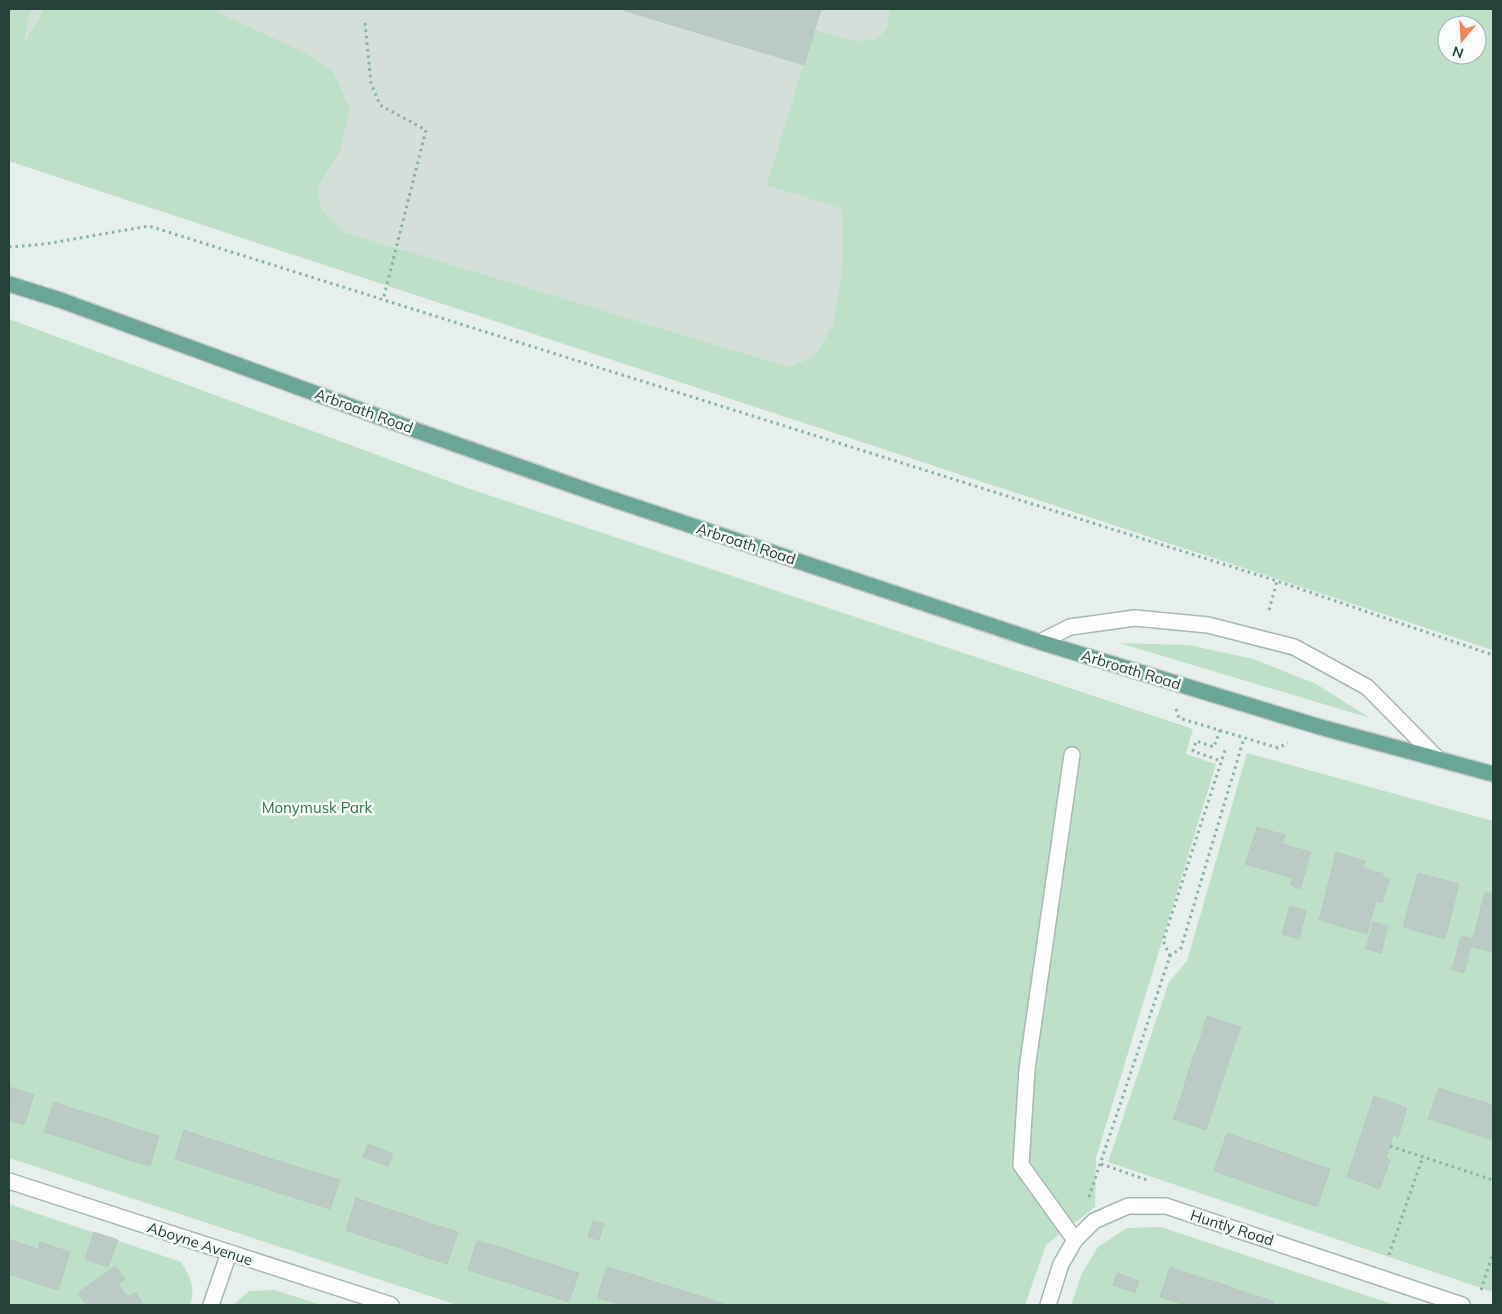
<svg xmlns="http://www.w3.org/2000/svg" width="1502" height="1314" font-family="Mulish,sans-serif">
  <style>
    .built { fill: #d4dfda; fill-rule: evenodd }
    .green { fill: #bfe0c8; fill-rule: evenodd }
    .building { fill: #bbcac4; stroke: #b8c9c2 }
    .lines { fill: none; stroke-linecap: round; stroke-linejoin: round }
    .lane-casing { stroke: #a8b8b2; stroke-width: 18 }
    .street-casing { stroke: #a8b8b2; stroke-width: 18 }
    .primary-casing { stroke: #c2cac8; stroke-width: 18 }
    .path { stroke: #86b3a5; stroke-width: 3; stroke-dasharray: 2.5 4; stroke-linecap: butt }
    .lane { stroke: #fff; stroke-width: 15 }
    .street { stroke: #fff; stroke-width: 15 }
    .primary { stroke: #6aa596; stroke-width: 15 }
    .labels { text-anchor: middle; stroke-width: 5; stroke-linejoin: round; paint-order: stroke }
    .street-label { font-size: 15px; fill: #24423a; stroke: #f7fbf9 }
    .park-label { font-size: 15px; fill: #2d7a4b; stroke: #f7fbf9 }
  </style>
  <rect width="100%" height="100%" fill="#e6efeb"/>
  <path class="built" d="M31,9H1493V650L9,161V120ZM1447,25H1477V55H1447Z"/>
  <g class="green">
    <path d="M9,9H31L24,44L44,9H210L310,55L334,73L350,109L340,151L317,189L322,210L343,232L788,367L814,357L834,324L843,261L842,209L767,185L814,30C835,35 872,53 886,28C889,23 889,14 890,9H961L968,11L969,9H1493V650L9,161ZM1447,25H1477V55H1447Z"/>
    <path d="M9,319L467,488L1193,729L1186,754L1216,764L1096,1158L1095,1207L1046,1245L1025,1305H457L9,1158Z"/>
    <path d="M1119,643L1189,645L1253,659L1316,684L1370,718Z"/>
    <path d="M1247,753L1493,821V1292L1108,1162L1169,982L1187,961Z"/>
    <path d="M9,1204L181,1262C190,1277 196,1288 190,1305H9Z"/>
    <path d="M1161,1227L1395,1305H1071L1082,1273L1098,1247L1127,1228Z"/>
    <path d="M275,1290L321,1305H233L249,1291Z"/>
  </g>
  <g class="building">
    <path d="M619,9H821L804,65Z"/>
    <path d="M1257,827L1285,835L1282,844L1311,852L1300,889L1290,885L1292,878L1245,864Z"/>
    <path d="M1336,852L1365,861L1363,868L1384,874L1382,877L1390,879L1382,903L1376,901L1367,934L1319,920Z"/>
    <path d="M1418,873L1459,884L1445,939L1403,927Z"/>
    <path d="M1485,892L1493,894V952L1471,947L1464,973L1452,970L1461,936L1473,939Z"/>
    <path d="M1290,906L1306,911L1299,939L1282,934Z"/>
    <path d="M1373,922L1388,926L1381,953L1366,949Z"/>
    <path d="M1207,1016L1241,1027L1232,1052L1199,1042Z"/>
    <path d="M1199,1042L1232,1052L1223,1078L1190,1067Z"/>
    <path d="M1190,1067L1223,1078L1215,1104L1182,1093Z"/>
    <path d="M10,1087L34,1095L24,1125L9,1120Z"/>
    <path d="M1439,1088L1464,1096L1454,1127L1428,1119Z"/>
    <path d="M1182,1093L1215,1104L1206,1130L1173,1119Z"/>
    <path d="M1374,1096L1407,1108L1398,1137L1393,1135L1390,1146L1386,1158L1390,1160L1380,1189L1347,1177Z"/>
    <path d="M1464,1096L1490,1104L1479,1136L1454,1127Z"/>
    <path d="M54,1102L80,1111L71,1140L44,1132Z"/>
    <path d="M1490,1104L1493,1105V1140L1479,1136Z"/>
    <path d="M80,1111L107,1119L97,1149L71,1140Z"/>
    <path d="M107,1119L133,1128L123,1158L97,1149Z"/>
    <path d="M133,1128L159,1136L150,1166L123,1158Z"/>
    <path d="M184,1130L210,1139L201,1167L175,1159Z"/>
    <path d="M1227,1133L1253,1142L1240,1180L1214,1171Z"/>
    <path d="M210,1139L236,1147L227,1176L201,1167Z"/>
    <path d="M1253,1142L1279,1151L1266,1189L1240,1180Z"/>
    <path d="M368,1144L393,1154L388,1166L363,1157Z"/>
    <path d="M236,1147L262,1156L253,1184L227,1176Z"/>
    <path d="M1279,1151L1304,1160L1291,1198L1266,1189Z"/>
    <path d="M262,1156L288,1164L279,1193L253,1184Z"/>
    <path d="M1304,1160L1330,1169L1317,1207L1291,1198Z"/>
    <path d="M288,1164L314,1172L305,1201L279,1193Z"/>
    <path d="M314,1172L340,1180L330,1209L305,1201Z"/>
    <path d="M356,1198L382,1207L371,1239L346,1230Z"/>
    <path d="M382,1207L407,1215L397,1247L371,1239Z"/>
    <path d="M407,1215L432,1224L422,1256L397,1247Z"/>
    <path d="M593,1221L604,1224L599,1240L588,1237Z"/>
    <path d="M432,1224L458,1232L447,1264L422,1256Z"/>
    <path d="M94,1232L118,1240L108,1267L85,1259Z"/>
    <path d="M9,1239L28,1246L18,1277L9,1274Z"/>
    <path d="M477,1241L503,1248L493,1278L468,1270Z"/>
    <path d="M40,1242L70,1252L58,1290L18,1277L28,1246L38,1249Z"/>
    <path d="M503,1248L528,1257L519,1286L493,1278Z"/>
    <path d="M528,1257L554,1265L544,1294L519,1286Z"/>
    <path d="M554,1265L579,1273L569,1302L544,1294Z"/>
    <path d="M115,1266L125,1279L118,1284L128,1297L117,1305H87L78,1293Z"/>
    <path d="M607,1267L632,1274L623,1305L597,1298Z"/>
    <path d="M1170,1267L1196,1276L1186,1305L1160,1297Z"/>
    <path d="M1117,1273L1139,1281L1135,1293L1113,1285Z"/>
    <path d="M632,1274L658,1283L651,1305H623Z"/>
    <path d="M1196,1276L1222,1284L1214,1305H1186Z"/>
    <path d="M658,1283L684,1291L679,1305H651Z"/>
    <path d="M1222,1284L1247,1293L1243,1305H1214Z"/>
    <path d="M684,1291L709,1299L707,1305H679Z"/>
    <path d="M135,1292L144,1305H117L128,1297Z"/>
    <path d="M1247,1293L1273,1301L1272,1305H1243Z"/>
    <path d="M709,1299L727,1305H707Z"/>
  </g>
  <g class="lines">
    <defs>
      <g id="lane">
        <path d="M1040,642L1070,627L1135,618L1208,625L1294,647L1367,687L1437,758"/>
        <path d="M1072,755L1027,1069L1021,1165L1075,1240"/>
      </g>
      <g id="street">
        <path d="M9,1181L391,1305"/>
        <path d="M211,1305L229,1253"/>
        <path d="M1048,1305L1061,1264L1075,1240L1094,1221L1128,1206H1166L1462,1305"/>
      </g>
      <path id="primary" d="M9,284L60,300L418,431L600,495L1040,642L1320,727L1493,774"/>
    </defs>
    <use href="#lane" class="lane-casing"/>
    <use href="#street" class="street-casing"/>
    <use href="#primary" class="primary-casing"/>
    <g class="path">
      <path d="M365,23L371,83L380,105L426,130L383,300"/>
      <path d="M9,247L45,244L149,226L1277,581L1493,655"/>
      <path d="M1269,610L1277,581"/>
      <path d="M1176,709L1179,718L1278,748L1288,743"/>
      <path d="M1220,730L1214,747L1196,741L1193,751L1221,761"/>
      <path d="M1170,956L1163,941L1226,747"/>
      <path d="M1390,1146L1493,1180"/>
      <path d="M1101,1164L1150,1181"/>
      <path d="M1089,1197L1170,956L1181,948L1244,738"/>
      <path d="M1389,1255L1423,1156"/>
      <path d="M1481,1290L1493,1253"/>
    </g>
    <use href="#lane" class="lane"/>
    <use href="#street" class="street"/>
    <use href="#primary" class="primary"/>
  </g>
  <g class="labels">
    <g class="street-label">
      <text transform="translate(364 411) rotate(20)" y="5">Arbroath Road</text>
      <text transform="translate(746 544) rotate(18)" y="5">Arbroath Road</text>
      <text transform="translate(1131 670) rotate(17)" y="5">Arbroath Road</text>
      <text transform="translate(1232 1228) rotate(18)" y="5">Huntly Road</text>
      <text transform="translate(200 1244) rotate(18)" y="5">Aboyne Avenue</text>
    </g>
    <g class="park-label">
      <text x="317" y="813">Monymusk Park</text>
    </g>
  </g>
  <rect width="1502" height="1314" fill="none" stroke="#24423a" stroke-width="20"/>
  <g transform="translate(1462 40) rotate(198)"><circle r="24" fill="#f7fbf9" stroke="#a3b1ad"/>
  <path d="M0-4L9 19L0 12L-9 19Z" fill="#f4845f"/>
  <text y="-8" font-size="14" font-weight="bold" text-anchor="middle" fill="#24423a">N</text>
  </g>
</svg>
